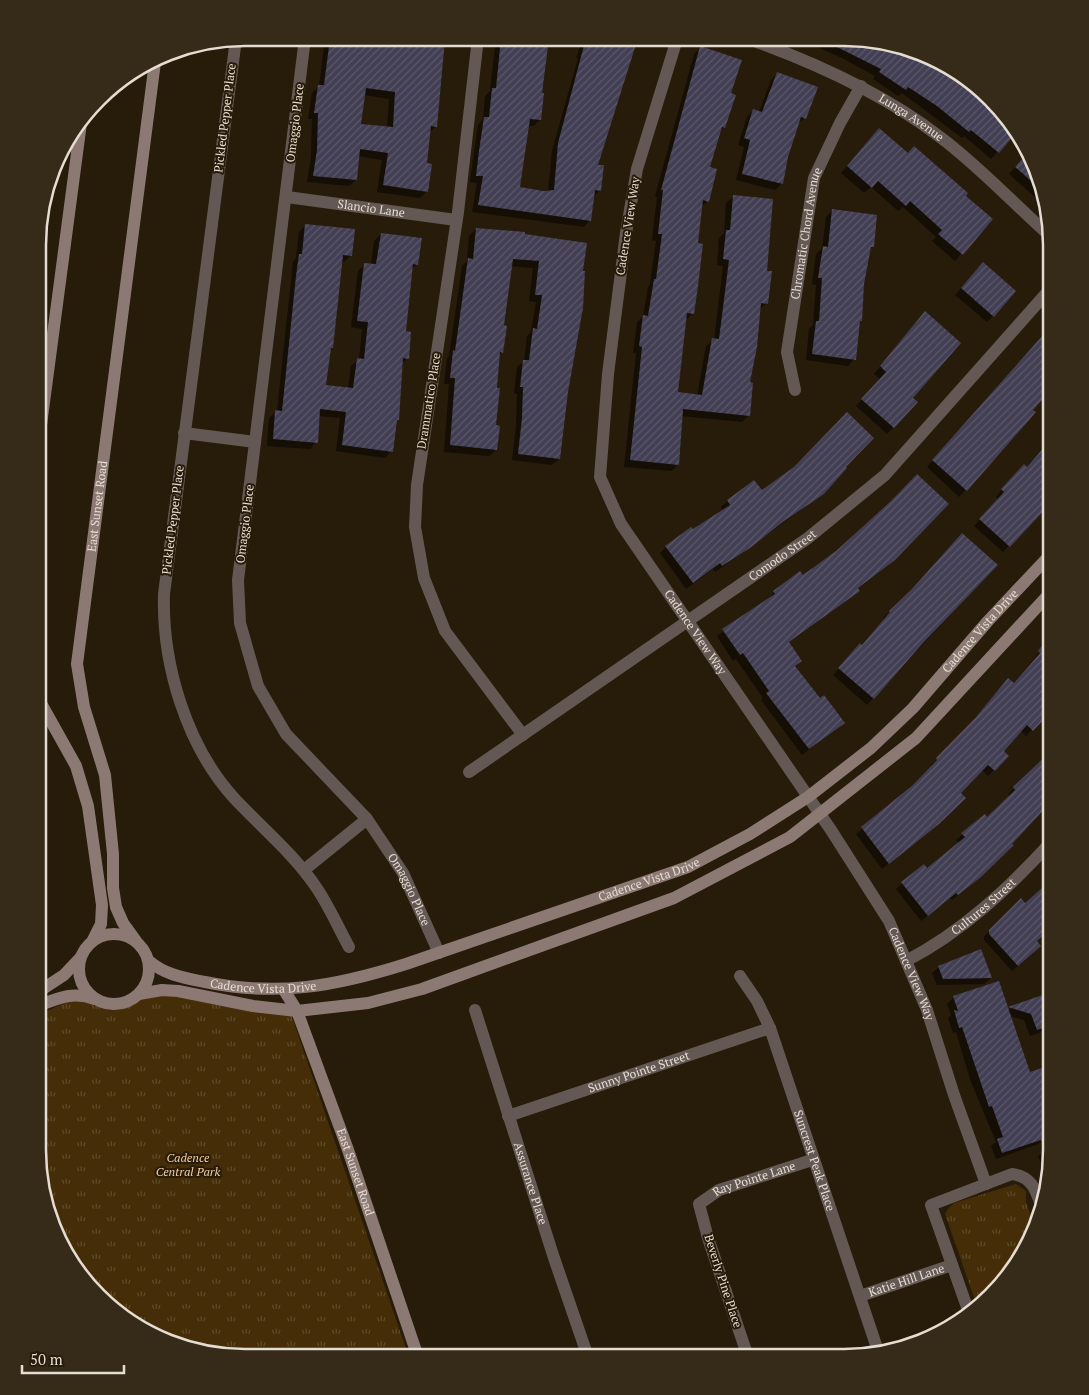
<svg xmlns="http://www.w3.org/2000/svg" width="1089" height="1395" font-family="'PT Serif',serif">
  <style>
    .park { fill: url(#park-tufts) }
    .shadow { fill: #0007; fill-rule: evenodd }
    .building { fill: url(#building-hatch); fill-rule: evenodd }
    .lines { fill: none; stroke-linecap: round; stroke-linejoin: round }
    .street { stroke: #645854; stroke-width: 12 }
    .secondary { stroke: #8c7974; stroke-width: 12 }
    .labels { text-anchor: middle; stroke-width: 4; stroke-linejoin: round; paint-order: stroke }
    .street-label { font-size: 12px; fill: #e5ddd1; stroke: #271b09 }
    .park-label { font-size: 12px; font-style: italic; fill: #f6ce9a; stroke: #271b09 }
    .rim { fill: none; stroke: #e5ddd1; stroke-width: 2.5 }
  </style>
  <defs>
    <pattern id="park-tufts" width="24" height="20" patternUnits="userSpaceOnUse" patternTransform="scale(1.25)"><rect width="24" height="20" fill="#442d07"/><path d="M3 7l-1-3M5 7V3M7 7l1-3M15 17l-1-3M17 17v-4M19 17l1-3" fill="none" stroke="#5f4b2a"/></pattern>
    <pattern id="building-hatch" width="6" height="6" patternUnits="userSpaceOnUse" patternTransform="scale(1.25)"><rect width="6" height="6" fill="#423e53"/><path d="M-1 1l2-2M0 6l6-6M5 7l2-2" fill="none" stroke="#5d596b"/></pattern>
  </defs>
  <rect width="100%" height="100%" fill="#271b09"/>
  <g class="park">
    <path d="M168,995L291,1014L409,1357H232L178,1346L130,1323L65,1253L45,1203L38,1150V1015L71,1000L85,999L104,1006L119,1007L145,998Z"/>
    <path d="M1016,1184L1026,1191V1202L1035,1228L1017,1265L976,1303L945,1214L948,1209L954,1203Z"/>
  </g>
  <g class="shadow">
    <path d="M325,38H444L436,126L429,133L425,164L427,191L420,198L377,192L382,160L358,156L356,180L349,186L307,182L311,157L312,119H308L312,93L319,86ZM364,95L389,99L387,128L360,125Z"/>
    <path d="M496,38H548L540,94V120L533,126H528L519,188L548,191L552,151L578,58H576L583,38L636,39L596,166L600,190L593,197L590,220L584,227L472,212L477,183L470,182L473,159L478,125L483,119L485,96L490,91Z"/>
    <path d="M808,39H871L958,72L1015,132L991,159L964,136L962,138L902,93L898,96L873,79L875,76L842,58L806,42Z"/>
    <path d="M701,47L730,94L724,127L720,131L708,168V201L701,207L692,314L685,321L676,393L697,396L706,346L714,340L723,266L717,265L719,238L724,233L726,203L733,197L765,272L767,303L759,309L749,383V415L742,422L681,416L678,464L672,471L624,467L636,353H633L637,323L643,316L648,287L650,284L656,241L652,240L657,197L655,196L694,54Z"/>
    <path d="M777,73L805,118L797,124L787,156L782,183L775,190L736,180L744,147L738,145L747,117L754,110L759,112L771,80Z"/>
    <path d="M873,137L907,154L991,219L955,261L932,241L936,237L903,207L898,211L871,187L864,193L841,173Z"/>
    <path d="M1028,152L1044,191L1046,207L1009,174Z"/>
    <path d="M832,211L872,247L869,250L863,284L861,320L859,322L854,359L848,366L806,360L809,329L813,325L816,285L812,284L816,254L822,248L826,217Z"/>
    <path d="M306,225L351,255L344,262L341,261L332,347L330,350L325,386L348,389L351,366L359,359L362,329L351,327L358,271L365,264L371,265L374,241L381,234L417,264L411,270L405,333L407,358L402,364L398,419L395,422L391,451L385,458L336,451L340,418L318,416L316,442L310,449L267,446L269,418L277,411L293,262L296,258L299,232Z"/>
    <path d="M476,229L585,244L559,459L552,465L512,460L516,426L517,394L514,393L517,367L524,361L527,336L531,332L536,302L529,301L533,268L511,266L502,326V352L499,356L495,389L496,450L489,456L444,452L449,384H444L447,358L449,356L462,266L467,261L469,236Z"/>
    <path d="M976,271L993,316L987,322L955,295Z"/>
    <path d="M919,319L911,398L916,402L887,434L856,406L880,379L874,374Z"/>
    <path d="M1051,328V388L1032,410L1034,412L959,497L927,467Z"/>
    <path d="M1051,438V501L1003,552L974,526L998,499L996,497L1017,472L1026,468Z"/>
    <path d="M823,493L741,554L715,572L713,569L686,589L660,553L666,547L723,511L721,507L728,501Z"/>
    <path d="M947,504L887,566L857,589L859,591L852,597L788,643L800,661L795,667L820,700L843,723L802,755L761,700L763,698L736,659L733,661L717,636L769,600L774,592Z"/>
    <path d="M996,565L867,705L833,675L853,652L861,646L885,620L883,618L908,595Z"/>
    <path d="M1051,637V696L1040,709L1046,715L1026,736L1020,730L1002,751L1007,756L994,770L988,776L982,770L960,793L958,803L882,869L856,834L913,787L932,766L931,765L1013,685Z"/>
    <path d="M1051,743V800L973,883L952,900L950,898L921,921L896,889L924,865L927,869L959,843L956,840L985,816L987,819L1010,797L1008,794L1048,756L1044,751Z"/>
    <path d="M1051,873V929L1036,942L1034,952L1012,971L984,940V936L1046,885L1043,882Z"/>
    <path d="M939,967L991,978L984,984L937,985L932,973Z"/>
    <path d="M1051,994V1029L1030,1036L1024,1020L1009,1016L1029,1074L1051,1067V1117L1039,1121L1045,1138L1038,1144L996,1159L991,1146L996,1142L971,1082L956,1032L953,1033L948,1018L951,1015L947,1004L954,997L1007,1010Z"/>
    <path d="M1051,1148V1163L1048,1181L1038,1156Z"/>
    <path d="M275,1349L279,1357H261Z"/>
  </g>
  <g class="building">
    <path d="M330,38L445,39L437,127L431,126L427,163L432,164L428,192L383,185L388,153L360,149L357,180L313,176L317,150L318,113H314L318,85H324ZM366,88L395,92L393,127L361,124Z"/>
    <path d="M501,38H549L542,93H544L541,120L530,119L520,187L544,191L554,190L558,143L586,38L630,39L637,41L598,165H604L601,191L595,190L591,221L478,205L483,176H476L479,151L484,117H489L492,88H496Z"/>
    <path d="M821,39H871L959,73L1016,133L999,153L971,130L969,132L937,106L908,87L906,90L879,72L881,69Z"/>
    <path d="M700,46L742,60L731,93L736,95L725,128L722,127L710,167L717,169L709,202L703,200L698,243L703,244L698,286L694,314L687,313L678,392L702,395L712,338L719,339L729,260L723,259L726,230H730L733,195L773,199L767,271H772L768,304L761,303L757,347L750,382L753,383L750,416L683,409L679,465L630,460L642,347L639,346L643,315L648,316L654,279H656L662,234H658L663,190H661Z"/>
    <path d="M777,72L818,87L806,119L801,117L788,157L783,184L742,174L750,140L744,138L753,109L762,112Z"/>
    <path d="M879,128L908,153L914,146L968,193L966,196L993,219L963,255L938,234L942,230L910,201L906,206L878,181L872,188L847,166Z"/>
    <path d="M1028,152L1044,191L1045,193L1015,167Z"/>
    <path d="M832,209L877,215L874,247H871L864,284L862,321H860L856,360L812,354L816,321H819L822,278H818L823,246L828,247Z"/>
    <path d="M305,224L355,229L352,256L343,255L333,348H331L326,385L353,388L357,358L364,359L368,322L357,321L364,263L376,264L381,233L422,238L418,265L413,264L406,331L411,332L409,359L403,358L399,420H397L393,452L342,445L346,412L320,409L318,443L273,439L275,410L282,411L296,276L299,254H302Z"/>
    <path d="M476,228L525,232V234L587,243L583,271H585L583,308L568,392L560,459L518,454L522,418L523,387H520L523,360H529L533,328L537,329L542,295H535L539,261L513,259L504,325L507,326L503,353L500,352L497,388H500L496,425L500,426L497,450L450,445L455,378H450L453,350L455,351L468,258L473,259Z"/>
    <path d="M983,262L1016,291L994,317L961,288Z"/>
    <path d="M925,311L961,343L913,398L918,402L894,428L861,399L886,372L880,366Z"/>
    <path d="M1051,326V390L1033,410L1036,412L967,491L932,460Z"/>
    <path d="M847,412L874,438L846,467L847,468L824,494L784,521L750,548L722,566L720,563L693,583L665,546L691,527L693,529L730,505L727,500L754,480L762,490L794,467Z"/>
    <path d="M1051,439V503L1010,547L979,519L1004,492L1001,489L1024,464L1027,467Z"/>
    <path d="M917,474L949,504L895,560L858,588L860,591L789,642L802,661L795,666L820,698L824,695L845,723L809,749L766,693L769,691L743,653L740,655L722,629L775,594L773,591L800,571L803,575L836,551L891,501Z"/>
    <path d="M962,533L998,565L923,643L874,699L838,668L860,643L862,645L890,612L889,611L912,589Z"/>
    <path d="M1051,635V698L1041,709L1048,715L1033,731L1027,725L1004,751L1009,756L995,771L988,765L961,793L966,798L939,824L889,864L861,827L913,785L937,760L936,758L977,716L1008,678L1014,683L1040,653L1038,651Z"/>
    <path d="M1051,751V802L1012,844L1014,845L981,877L958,895L956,893L928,916L901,882L924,864L927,868L965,837L961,833L985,814L987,817L1015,790L1013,787Z"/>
    <path d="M1051,880V929L1037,941L1041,946L1018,966L989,934V930L1021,898L1025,903Z"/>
    <path d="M981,949L992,978L943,979L938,966Z"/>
    <path d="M999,981L1030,1072L1051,1065V1163L1041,1140L1002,1153L997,1139L1003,1137L992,1106L989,1107L962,1027L959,1028L954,1010L958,1011L953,996Z"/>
    <path d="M1051,992V1025L1037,1030L1031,1014L1008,1007Z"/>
  </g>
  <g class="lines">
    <g class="street">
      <path id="s1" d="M305,38L238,580L240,623L258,686L286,734L367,819L403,873L439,953"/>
      <path d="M478,38L458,212L417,485L415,527L424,578L445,631L523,735"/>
      <path d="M236,39L164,594C162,664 186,745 234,798C261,827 294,854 316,887C329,906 338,927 349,947"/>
      <path id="s2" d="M677,39L637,169L626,233L608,374L600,477L621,524L831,830L889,921L927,1010L954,1095L986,1184"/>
      <path id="s3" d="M749,39C816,63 883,93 940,137C979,166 1014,204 1050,236"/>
      <path id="s4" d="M287,197L456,220"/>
      <path id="s5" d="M795,390L787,352L814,178L840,123L861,86"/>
      <path d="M184,433L255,442"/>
      <path id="s6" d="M469,772L808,538L885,475L1051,288"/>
      <path d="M304,870L367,819"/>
      <path id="s7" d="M906,961C962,932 1009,888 1051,842"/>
      <path id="s8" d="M740,976L757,1001L770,1028L878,1351"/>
      <path id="s9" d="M475,1010L554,1258L588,1357"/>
      <path id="s10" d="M508,1116L770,1028"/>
      <path id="s11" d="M860,1296L952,1265"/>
      <path d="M968,1310L931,1205L1012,1174C1033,1177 1036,1191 1042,1208"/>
      <path id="s12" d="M748,1357L708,1238L699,1204L719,1190L812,1160"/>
    </g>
    <g class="secondary">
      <path d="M39,440L81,123"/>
      <path d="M38,698L76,766L88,806L102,905L101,924L93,940"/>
      <circle cx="114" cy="969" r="35"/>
      <path id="s13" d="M136,941L123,923L116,907L113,888V854L105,775L84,707L77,664L155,62"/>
      <path id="s14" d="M149,961C165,975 185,978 205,982C278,997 336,986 406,964L688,867L750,834L808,797L871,748L913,708L988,621L1051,554"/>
      <path id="s15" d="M284,990L297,1011L347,1147L418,1357"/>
      <path d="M38,992L64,975L80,958"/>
      <path d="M139,994L162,990L178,991L253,1006L297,1011L368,1003L422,989L674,898L790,837L916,738L1051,592"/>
      <path d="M38,1006C58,998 73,991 95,999"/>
    </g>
  </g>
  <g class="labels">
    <g class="street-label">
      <text transform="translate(225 118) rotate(-83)" y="4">Pickled Pepper Place</text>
      <text dy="4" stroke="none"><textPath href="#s3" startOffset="181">Lunga Avenue</textPath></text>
      <text transform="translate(295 123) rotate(-83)" y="4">Omaggio Place</text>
      <text dy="4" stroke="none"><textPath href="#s4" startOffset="85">Slancio Lane</textPath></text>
      <text transform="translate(628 226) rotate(-81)" y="4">Cadence View Way</text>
      <text dy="4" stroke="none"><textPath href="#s5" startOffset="159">Chromatic Chord Avenue</textPath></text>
      <text transform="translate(429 401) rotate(-81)" y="4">Drammatico Place</text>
      <text dy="4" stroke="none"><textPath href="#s13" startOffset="446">East Sunset Road</textPath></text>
      <text transform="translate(173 520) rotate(-83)" y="4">Pickled Pepper Place</text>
      <text transform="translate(245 524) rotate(-83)" y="4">Omaggio Place</text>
      <text dy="4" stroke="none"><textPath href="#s6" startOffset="381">Comodo Street</textPath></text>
      <text dy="4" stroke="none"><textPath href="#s14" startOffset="942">Cadence Vista Drive</textPath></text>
      <text dy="4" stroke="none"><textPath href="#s2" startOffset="629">Cadence View Way</textPath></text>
      <text dy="4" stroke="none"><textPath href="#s14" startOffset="522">Cadence Vista Drive</textPath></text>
      <text dy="4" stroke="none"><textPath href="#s1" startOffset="910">Omaggio Place</textPath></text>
      <text dy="4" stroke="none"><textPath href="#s7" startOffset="95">Cultures Street</textPath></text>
      <text dy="4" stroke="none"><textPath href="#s2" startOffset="1034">Cadence View Way</textPath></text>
      <text dy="4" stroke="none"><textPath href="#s14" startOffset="119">Cadence Vista Drive</textPath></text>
      <text dy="4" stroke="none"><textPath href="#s10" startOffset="138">Sunny Pointe Street</textPath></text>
      <text dy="4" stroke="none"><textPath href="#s8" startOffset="200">Suncrest Peak Place</textPath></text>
      <text dy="4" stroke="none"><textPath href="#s15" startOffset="196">East Sunset Road</textPath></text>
      <text dy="4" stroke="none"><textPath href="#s12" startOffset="222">Ray Pointe Lane</textPath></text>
      <text dy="4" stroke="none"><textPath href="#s9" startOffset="182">Assurance Place</textPath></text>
      <text transform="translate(723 1281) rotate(72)" y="4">Beverly Pine Place</text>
      <text dy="4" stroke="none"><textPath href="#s11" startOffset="49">Katie Hill Lane</textPath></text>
    </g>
    <g class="park-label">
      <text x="188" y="1162">Cadence<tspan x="188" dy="14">Central Park</tspan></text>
    </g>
  </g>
  <path d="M0 0H1089V1395H0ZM245 46H844A199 199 0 0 1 1043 245V1150A199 199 0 0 1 844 1349H245A199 199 0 0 1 46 1150V245A199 199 0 0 1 245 46Z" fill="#362b19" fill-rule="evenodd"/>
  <path class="rim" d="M245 46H844A199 199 0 0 1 1043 245V1150A199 199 0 0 1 844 1349H245A199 199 0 0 1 46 1150V245A199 199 0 0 1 245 46Z"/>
  <path d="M22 1365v8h102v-8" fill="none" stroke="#e5ddd1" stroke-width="2.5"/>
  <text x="30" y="1365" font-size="15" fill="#e5ddd1" stroke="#271b09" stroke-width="4" paint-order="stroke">50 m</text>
</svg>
